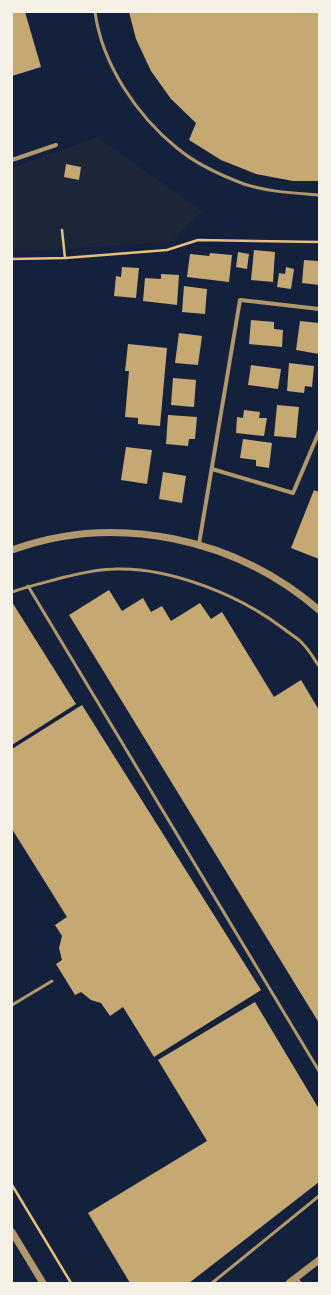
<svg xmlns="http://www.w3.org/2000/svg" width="331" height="1295" font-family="'PT Sans Narrow',sans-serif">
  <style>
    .green { fill: #1d2539 }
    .building { fill: #c6a872 }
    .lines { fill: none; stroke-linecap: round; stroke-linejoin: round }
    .path { stroke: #e5c07b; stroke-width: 2.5 }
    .service { stroke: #b1986c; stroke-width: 3 }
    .minor { stroke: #b1986c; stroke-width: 4 }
    .tertiary { stroke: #b1986c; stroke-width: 7 }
  </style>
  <rect width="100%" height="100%" fill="#14213d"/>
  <path class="green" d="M97,137L202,211L173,241L12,253V168Z"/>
  <g class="building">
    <path d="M12,12H25L41,67L12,76Z"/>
    <path d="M129,12H319V181H293L256,174L221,160L189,140L196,123L171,99L151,71L136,39Z"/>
    <path d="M66,164L81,167L79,180L64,177Z"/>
    <path d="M254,250L275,252L273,282L251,280Z"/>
    <path d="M238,252L249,254L247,269L236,267Z"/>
    <path d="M210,253L232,255L229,282L187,277L190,254L209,256Z"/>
    <path d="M304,260L319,261V285L302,283Z"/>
    <path d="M122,267L139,268L136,298L114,296L116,276L121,277Z"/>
    <path d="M286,267L294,269L291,289L277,287L279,273L285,274Z"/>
    <path d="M161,274L179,275L177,305L143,301L145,278L161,279Z"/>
    <path d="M184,286L207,289L205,314L182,312Z"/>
    <path d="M251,320L274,322V329L283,330L282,347L249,344Z"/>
    <path d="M300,321L319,323V354L296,350Z"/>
    <path d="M179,333L202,336L198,365L175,363Z"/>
    <path d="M128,344L167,348L160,426L138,424V418L125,417L129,371H125Z"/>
    <path d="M289,363L314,366L312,387L305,386L304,393L287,391Z"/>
    <path d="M251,365L281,369L278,389L248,385Z"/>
    <path d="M173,378L196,380L194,407L171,405Z"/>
    <path d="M277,405L299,407L296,438L274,436Z"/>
    <path d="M244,410L260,412L259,418H267L264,436L236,433L237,417L243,418Z"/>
    <path d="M168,415L197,417L195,439H189L188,446L166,444Z"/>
    <path d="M243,439L272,443L269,468L256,466V460L240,458Z"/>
    <path d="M126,447L152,450L147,484L121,480Z"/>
    <path d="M163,472L186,476L182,503L159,499Z"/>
    <path d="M314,490L319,492V559L291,548Z"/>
    <path d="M109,590L122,611L143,598L151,612L162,606L171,621L200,603L211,619L222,612L274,697L301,680L319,710V1023L69,615Z"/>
    <path d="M12,602L76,704L12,745Z"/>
    <path d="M82,705L261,990L154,1057L123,1007L110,1016L101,1003L91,1000L81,992L75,995L56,964L62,960L59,948L62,936L55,925L67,917L12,829V749Z"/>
    <path d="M255,1002L319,1109V1182L189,1283H130L88,1213L207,1141L158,1060Z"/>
  </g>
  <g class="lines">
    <g class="path">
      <path d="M62,230L65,258"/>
      <path d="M12,259L65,258L167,250L198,240L319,242"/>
      <path d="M12,1185L71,1283"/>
    </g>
    <g class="service">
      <path d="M95,12C102,64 137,116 177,148C196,164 220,175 244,184C268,192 294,193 319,195"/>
      <path d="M28,586L319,1071"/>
      <path d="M12,592C29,586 47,582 65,577C82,573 98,569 115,569C171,567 241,596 284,629C290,634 298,638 303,644C309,650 314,659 319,666"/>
      <path d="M12,1005L52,981"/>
      <path d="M296,1277L300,1283"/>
      <path d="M212,1283L319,1196"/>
    </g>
    <g class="minor">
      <path d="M12,160L56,145"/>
      <path d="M212,469L293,493L319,432"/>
      <path d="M199,544L240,300L319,309"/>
    </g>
    <g class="tertiary">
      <path d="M12,550C116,512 236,538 319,610"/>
      <path d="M12,1232L43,1283"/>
      <path d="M289,1283L319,1260"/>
    </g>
  </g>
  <rect width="331" height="1295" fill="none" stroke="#f6f1e7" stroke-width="26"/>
</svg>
